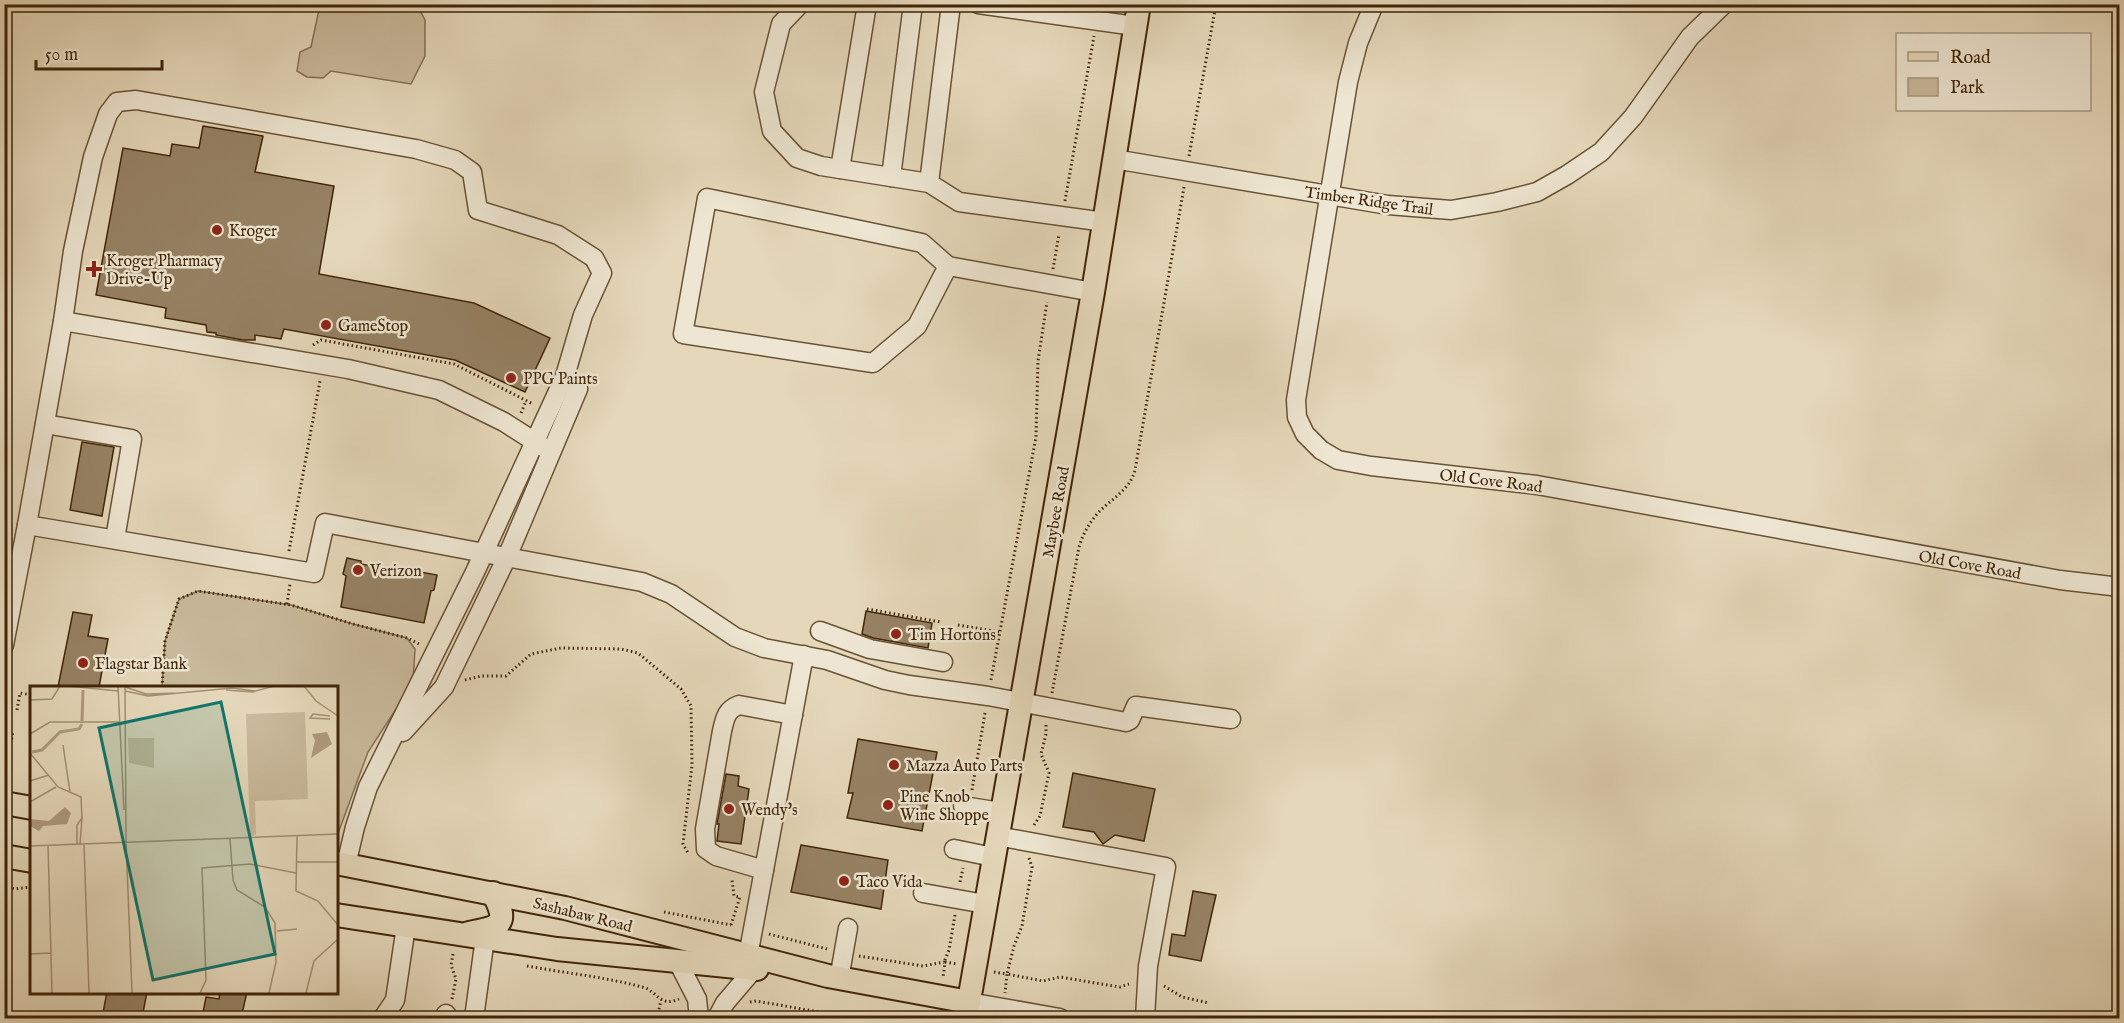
<svg xmlns="http://www.w3.org/2000/svg" width="2124" height="1023" font-family="'IM FELL English',serif">
  <style>
    .green { fill: #c9ba9c; stroke: #847052; stroke-width: 1.5 }
    .building { fill: #968264; stroke: #402507; stroke-width: 1.5 }
    .lines { fill: none; stroke-linecap: round; stroke-linejoin: round }
    .minor-casing { stroke: #695234; stroke-width: 21 }
    .major-casing { stroke: #402507; stroke-width: 26 }
    .path { stroke: #402507; stroke-width: 3; stroke-dasharray: 1.5 3; stroke-linecap: butt }
    .minor { stroke: #eee6d2; stroke-width: 18 }
    .major { stroke: #e5d8ba; stroke-width: 22 }
    .poi-dot { fill: #8f2418; stroke: #eee6d2; stroke-width: 2 }
    .labels { text-anchor: middle; stroke-width: 5; stroke-linejoin: round; paint-order: stroke }
    .street-label { font-size: 16px; fill: #402507; stroke: #eee6d2 }
    .poi-label { font-size: 16px; fill: #402507; stroke: #eee6d2; text-anchor: start }
    .inset-river { fill: none; stroke: #ad9b7d; stroke-width: 3 }
    .inset-road { fill: none; stroke: #a39072; stroke-width: 1.5 }
    .view { fill: #0f766e; fill-opacity: 0.15; stroke: #0f766e; stroke-width: 3 }
    .inset-edge { fill: none; stroke: #402507; stroke-width: 3 }
  </style>
  <rect width="100%" height="100%" fill="#e5d8ba"/>
  <filter id="stains"><feTurbulence type="fractalNoise" baseFrequency=".00333" numOctaves="4"/><feColorMatrix values="0 0 0 0 .2 0 0 0 0 .09 0 0 0 0 .02 0 0 0 .5 -.17"/></filter>
  <radialGradient id="worn" r=".72"><stop offset=".6" stop-color="#630" stop-opacity="0"/><stop offset="1" stop-color="#630" stop-opacity=".3"/></radialGradient>
  <g class="green">
    <path d="M320,5H417L425,20V56L411,84L331,71L323,78L307,77L297,71L300,52L311,47Z"/>
    <path d="M198,591L291,605L353,624L407,638L415,649L413,683L368,752L336,839V687H162L165,641L179,599Z"/>
  </g>
  <g class="building">
    <path d="M203,126L263,136L255,172L334,186L319,274L474,303L550,338L525,392L455,360L284,329L281,339L255,335V340H243L216,335V333L207,332L206,325L165,318L166,308L96,295L123,148L170,156L172,144L199,148Z"/>
    <path d="M82,442L114,447L102,516L70,510Z"/>
    <path d="M347,558L361,561V564L420,576L421,572L437,575L434,590L431,591L424,623L341,607L346,576L343,574Z"/>
    <path d="M866,611L932,623L928,648L873,638L862,634Z"/>
    <path d="M73,612L92,615L88,636L108,639L99,687H58Z"/>
    <path d="M858,739L937,752L922,831L847,818L853,793H848Z"/>
    <path d="M1073,773L1155,789L1144,841L1115,835L1103,844L1094,832L1063,827Z"/>
    <path d="M726,774L739,776L738,786L749,789L741,844L717,841L719,824H717Z"/>
    <path d="M801,845L888,860L881,909L791,892Z"/>
    <path d="M1193,891L1216,895L1201,961L1169,955L1172,934L1185,936Z"/>
    <path d="M107,992H147L142,1018H102Z"/>
    <path d="M220,992H247L241,1018H202L206,997L219,999Z"/>
  </g>
  <g class="lines">
    <defs>
      <g id="minor">
        <path d="M800,4L781,24L764,92L772,131L797,158L821,166L929,183L959,202L1105,222"/>
        <path d="M978,4L1135,26"/>
        <path d="M1374,4L1358,43L1348,82L1296,400L1297,417L1305,434L1321,450L1338,460L1371,466L1537,485L2060,580L2120,587"/>
        <path d="M1114,159L1388,205L1451,210L1497,202L1537,192L1567,175L1601,152L1633,117L1690,37L1724,4"/>
        <path d="M840,169L867,4"/>
        <path d="M891,177L913,4"/>
        <path d="M929,183L951,4"/>
        <path d="M948,266L922,243L707,198L683,334L873,363L917,326L948,266L1093,292"/>
        <path d="M63,321L348,369L439,390L504,422L551,452"/>
        <path d="M45,424L132,439L115,539"/>
        <path d="M820,631L870,649L943,662"/>
        <path d="M4,645L27,525"/>
        <path d="M403,732L444,687L507,557L578,389L565,376"/>
        <path d="M963,806L1001,812"/>
        <path d="M997,836L1166,867L1148,966L1145,1018"/>
        <path d="M954,849L993,857"/>
        <path d="M346,865L355,827L368,787L475,572L565,376L583,315L602,273L594,258L558,235L478,210L472,172L455,160L416,149L136,100L117,102L108,114L93,157L73,251L63,321L27,525L314,573L325,523L484,553L642,582L671,594L735,637L764,648L827,660L885,680L909,685L988,696L1126,722L1130,720L1136,706L1231,719"/>
        <path d="M764,870L716,856L706,849L705,829L722,731C725,718 726,710 739,705L793,715"/>
        <path d="M923,893L985,904"/>
        <path d="M748,956L804,655"/>
        <path d="M678,962L697,999L699,1018"/>
        <path d="M839,979L848,928"/>
        <path d="M969,1002L1060,1018"/>
        <path d="M383,1018L395,1000L406,926"/>
        <path d="M445,1018L446,1014"/>
        <path d="M474,1018L485,938"/>
        <path d="M717,1018L725,1003L754,969"/>
      </g>
      <g id="major">
        <path d="M4,803L32,808"/>
        <path d="M4,856L32,861"/>
        <path d="M336,863L565,908L828,976L969,1002"/>
        <path d="M336,915L557,949L757,969"/>
        <path d="M469,933C500,927 510,925 493,893"/>
        <path d="M966,1018L1093,292L1139,4"/>
      </g>
    </defs>
    <use href="#minor" class="minor-casing"/>
    <use href="#major" class="major-casing"/>
    <g class="path">
      <path d="M1189,156L1216,4"/>
      <path d="M1065,201L1094,36"/>
      <path d="M1053,269L1059,234"/>
      <path d="M313,345L321,340L454,364L533,404"/>
      <path d="M521,413L526,401"/>
      <path d="M289,551L320,381"/>
      <path d="M287,604L290,584"/>
      <path d="M867,609L941,622"/>
      <path d="M958,625L999,632"/>
      <path d="M465,680L481,676H506L531,654L561,648L621,649L638,653L681,689L691,706L692,765L683,844L688,853"/>
      <path d="M991,680L1036,437L1038,361L1047,302"/>
      <path d="M162,687L165,641L179,599L198,591L291,605L353,624L407,638L419,644V647"/>
      <path d="M1052,693L1079,547C1083,534 1089,523 1098,513C1111,499 1130,490 1135,470L1184,187"/>
      <path d="M17,710L20,693L32,695"/>
      <path d="M4,779L13,731"/>
      <path d="M972,790L985,713"/>
      <path d="M1034,825L1040,816L1049,773L1041,754L1046,734V723"/>
      <path d="M1029,858L1032,867L1022,926L1014,946L1007,974L1043,981L1060,977L1120,987L1129,984"/>
      <path d="M960,882L963,868"/>
      <path d="M4,885L14,889L32,887"/>
      <path d="M664,912L731,925"/>
      <path d="M955,915L949,950L944,962L958,964"/>
      <path d="M731,925L740,897L734,896L732,880"/>
      <path d="M769,934L827,949"/>
      <path d="M859,956L923,966L944,962L945,963L943,977"/>
      <path d="M527,966C565,973 605,977 642,987C657,990 659,1008 679,999"/>
      <path d="M994,972L1007,974L1005,993"/>
      <path d="M1164,986L1182,997L1209,1003"/>
      <path d="M218,993V992"/>
      <path d="M452,999L456,979L451,965L453,954"/>
      <path d="M750,1002L756,1001L854,1018"/>
      <path d="M657,1018L661,1000"/>
    </g>
    <use href="#minor" class="minor"/>
    <use href="#major" class="major"/>
  </g>
  <g class="poi-dot">
    <circle cx="217" cy="230" r="6"/>
    <path d="M91 260h6v6h6v6h-6v6h-6v-6h-6v-6h6z"/>
    <circle cx="326" cy="325" r="6"/>
    <circle cx="511" cy="378" r="6"/>
    <circle cx="358" cy="570" r="6"/>
    <circle cx="896" cy="634" r="6"/>
    <circle cx="83" cy="663" r="6"/>
    <circle cx="894" cy="765" r="6"/>
    <circle cx="888" cy="805" r="6"/>
    <circle cx="729" cy="809" r="6"/>
    <circle cx="844" cy="881" r="6"/>
  </g>
  <g class="labels">
    <g class="street-label">
      <text transform="translate(1369 200) rotate(8)" y="6">Timber Ridge Trail</text>
      <text transform="translate(1491 480) rotate(7)" y="6">Old Cove Road</text>
      <text transform="translate(1055 512) rotate(-80)" y="6">Maybee Road</text>
      <text transform="translate(1970 564) rotate(10)" y="6">Old Cove Road</text>
      <text transform="translate(583 914) rotate(14)" y="6">Sashabaw Road</text>
    </g>
    <g class="poi-label">
      <text x="229" y="236">Kroger</text>
      <text x="106" y="266">Kroger Pharmacy<tspan x="106" dy="18">Drive-Up</tspan></text>
      <text x="338" y="331">GameStop</text>
      <text x="523" y="384">PPG Paints</text>
      <text x="370" y="576">Verizon</text>
      <text x="908" y="640">Tim Hortons</text>
      <text x="95" y="669">Flagstar Bank</text>
      <text x="906" y="771">Mazza Auto Parts</text>
      <text x="900" y="802">Pine Knob<tspan x="900" dy="18">Wine Shoppe</tspan></text>
      <text x="741" y="815">Wendy's</text>
      <text x="856" y="887">Taco Vida</text>
    </g>
  </g>
  <g transform="translate(30 686)">
    <rect width="308" height="308" fill="#e5d8ba"/>
    <path d="M275,26L278,113L225,115L226,149L220,150L216,28ZM98,52H124V82L99,77Z" fill="#c9ba9c"/>
    <path d="M297,46L302,58L281,72L285,54L282,48ZM35,121L41,127L37,138L13,140L9,145L0,140V133L19,135Z" fill="#ad9b7d"/>
    <path class="inset-river" d="M52,35L53,4M2,66L12,64L30,46L49,43L52,38"/>
    <path class="inset-road" d="M38,0L88,5M88,0L94,124M95,0L96,156M274,0L286,15L308,30M95,1L116,8L150,7M196,4L222,6L244,0M95,5L118,10L202,2L225,5M0,14L22,13L30,0M300,30L283,28L280,32L300,33M0,48L20,36H89M33,59L40,106M0,67L28,101L51,111L52,132M0,95L19,89M0,116L26,101M267,150L266,205L288,215L308,239M200,153L203,194L207,204L235,221L245,237L246,276L239,307M96,156L102,307M47,158V139L52,132L50,158M54,158L59,307M18,159L22,307M0,160L308,148M267,176H308M247,245L267,243M0,268L21,267M170,307L176,294L172,182L220,178L266,187M276,307L284,275L308,253"/>
    <path class="view" d="M191,16L245,268L123,294L69,42Z"/>
    <rect width="308" height="308" class="inset-edge"/>
  </g>
  <rect width="2124" height="1023" fill="none" stroke="#e5d8ba" stroke-width="24"/>
  <rect x="6" y="6" width="2112" height="1011" fill="none" stroke="#402507" stroke-width="3"/>
  <rect x="12" y="12" width="2100" height="999" fill="none" stroke="#402507" stroke-width="1.5"/>
  <rect x="1896" y="33" width="195" height="78" fill="#eee6d2" stroke="#a89981" stroke-width="1.5"/>
  <rect x="1908" y="52" width="30" height="9" fill="#e5d8ba" stroke="#a89981" stroke-width="1.5"/>
  <text x="1950" y="63" font-size="18" fill="#402507">Road</text>
  <rect x="1908" y="78" width="30" height="18" fill="#c9ba9c" stroke="#a89981" stroke-width="1.5"/>
  <text x="1950" y="93" font-size="18" fill="#402507">Park</text>
  <path d="M36 60v9h126v-9" fill="none" stroke="#402507" stroke-width="3"/>
  <text x="45" y="60" font-size="18" fill="#402507" stroke="#eee6d2" stroke-width="4.5" paint-order="stroke">50 m</text>
  <rect width="100%" height="100%" filter="url(#stains)"/>
  <rect width="100%" height="100%" fill="url(#worn)"/>
</svg>
